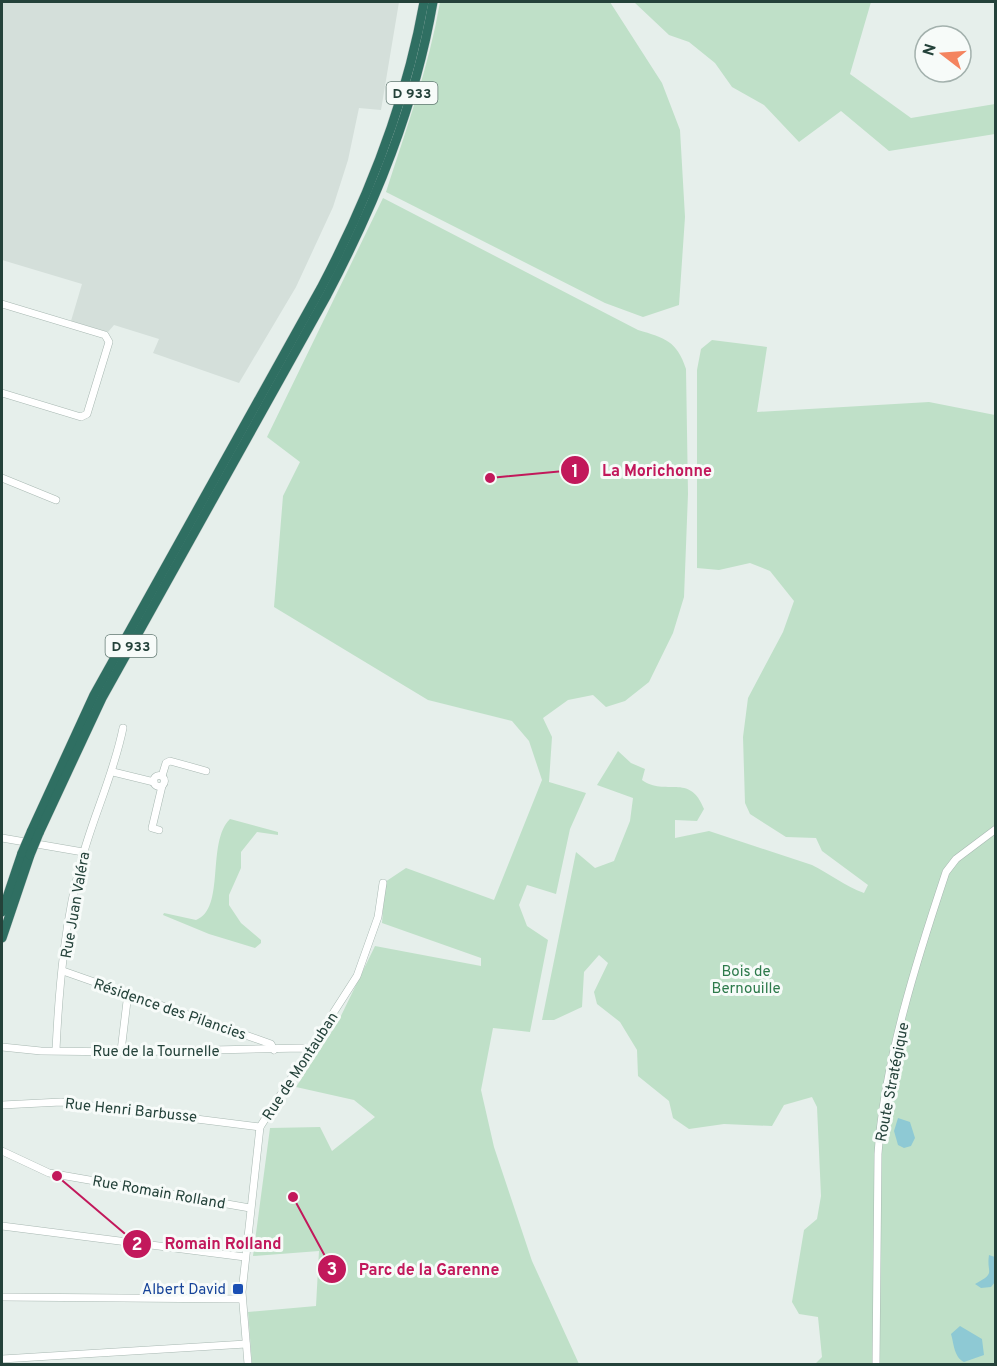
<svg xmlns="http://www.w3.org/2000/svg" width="997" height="1366" font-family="Overpass,sans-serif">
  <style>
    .built { fill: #d4dfda }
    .green { fill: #bfe0c8 }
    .water { fill: #8ec9d4 }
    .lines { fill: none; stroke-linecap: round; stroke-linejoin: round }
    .minor-casing { stroke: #a8b8b2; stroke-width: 8 }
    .highway-casing { stroke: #c2cac8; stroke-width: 10 }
    .minor { stroke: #fff; stroke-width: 7 }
    .highway { stroke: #2f6f62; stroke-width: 9 }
    .highway-bridge-casing { stroke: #c2cac8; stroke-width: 10; stroke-linecap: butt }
    .highway-bridge { stroke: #2f6f62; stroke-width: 9 }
    .transit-dot { fill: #1a4fb4; stroke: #f7fbf9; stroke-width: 2 }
    .labels { text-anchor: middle; stroke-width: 6; stroke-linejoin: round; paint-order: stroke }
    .shield { fill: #f7fbf9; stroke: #637a73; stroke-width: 1.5 }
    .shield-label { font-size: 14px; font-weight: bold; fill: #24423a }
    .street-label { font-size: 15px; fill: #24423a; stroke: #f7fbf9 }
    .park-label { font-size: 15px; fill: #2d7a4b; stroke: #f7fbf9 }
    .transit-label { font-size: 15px; fill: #164399; stroke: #f7fbf9; text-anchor: end }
    .leader { fill: none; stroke: #c2185b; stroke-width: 2 }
    .callout-dot { fill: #c2185b; stroke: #f7fbf9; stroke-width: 2 }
    .mark-label { font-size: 18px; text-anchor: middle; font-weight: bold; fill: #fff }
    .callout-label { font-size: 16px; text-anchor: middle; font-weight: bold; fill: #c2185b; stroke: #f7fbf9; stroke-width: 6; stroke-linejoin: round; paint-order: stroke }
  </style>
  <rect width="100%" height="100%" fill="#e6efeb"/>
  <path class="built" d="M2,2H399L381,110L359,108L348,160L333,207L296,287L239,383L153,353L159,339L114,325L108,332L71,321L82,284L2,260Z"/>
  <g class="green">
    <path d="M440,2H610L662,83L680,130L685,217L679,305L643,317L605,303L386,192C406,129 429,67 440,2Z"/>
    <path d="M634,2H871L850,74L911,118L995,104V134L889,151L841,111L799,142L764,105L732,87L715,63L689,42L669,35Z"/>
    <path d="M383,198L638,330C665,338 677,341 686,369L688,494L684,597L673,633L649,682L625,701L606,707L593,695L568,700L543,718L552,737L549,782L586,793L570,829L556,894L527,885L519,905L527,926L548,940L530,1032L493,1028L481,1090L494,1147L532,1261L579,1364H252L248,1312L316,1306L319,1251L253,1256L270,1128L320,1127L332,1151L375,1117L354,1100L296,1087L338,1022L375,946L481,966V958L382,923L385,882L406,868L494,900L542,780L529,741L512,721L428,700L274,607L283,496L300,462L267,437Z"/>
    <path d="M712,340L767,347L757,412L929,402L995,415V1364H815L822,1357L818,1317L799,1314L792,1302L804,1230L817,1219L821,1196L817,1107L812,1097L784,1105L772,1126L724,1124L689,1129L673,1118L669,1101L638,1076L637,1050L620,1022L597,1004L594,992L608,963L599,955L584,972L582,1007L554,1020H542L576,852L595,868L614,861L630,821L633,798L597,785L618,751L631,763L645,769L642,780C665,797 690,772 704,809L697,821L675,820V838L709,831L812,865C830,874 845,886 864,893L868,885L822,851L816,838L786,837L750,814L745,803L743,737L748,698L783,632L794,601L770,571L750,563L719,570L697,568V370L701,349Z"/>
    <path d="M230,819L278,832V835L257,832L241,852V868L229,895V905L241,923L261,940V943L255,948L209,934L163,915L164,913L196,920C226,909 206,842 230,819Z"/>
  </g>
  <g class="water">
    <path d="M898,1118L910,1122L915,1138L911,1146L904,1148L898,1145L894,1131Z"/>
    <path d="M989,1255L995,1257V1282L991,1287L981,1288L975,1284C997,1272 986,1274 989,1255Z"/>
    <path d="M960,1326L982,1339L984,1355L964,1362C954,1357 954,1344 951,1334Z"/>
  </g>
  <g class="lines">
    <defs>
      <g id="minor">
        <path d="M2,304L105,335L109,342L87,414L81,417L2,393"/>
        <path d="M2,478L56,500"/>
        <path d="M113,772L154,782"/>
        <circle cx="159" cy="781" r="5.5"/>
        <path d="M162,776L166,763L170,761L206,771"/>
        <path d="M159,830L152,828L162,786"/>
        <path d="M2,838L83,852"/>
        <path d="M63,971L271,1044L274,1050"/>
        <path d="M2,1047L41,1051L127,1052L303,1048L309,1052"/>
        <path d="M56,1050C59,986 65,917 83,855C95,812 114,773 123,728"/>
        <path d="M121,1051L128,993"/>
        <path d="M2,1105L61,1102L260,1127"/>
        <path d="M2,1151L49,1173L250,1208"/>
        <path d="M2,1226L245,1257"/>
        <path d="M2,1297L241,1299"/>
        <path d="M2,1359L246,1344"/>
        <path d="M248,1364L242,1292L260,1127L357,976L378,917L383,883"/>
        <path d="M876,1364L878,1154C884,1063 917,959 946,872L956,859L996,829"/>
      </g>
      <g id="highway">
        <path d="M31,832L94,695L321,288C369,197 406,103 424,2"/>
        <path d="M39,833L102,698L327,295C376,202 415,106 433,2"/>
        <path d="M2,912L22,853"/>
        <path d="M2,938L30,855"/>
      </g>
    </defs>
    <use href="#minor" class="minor-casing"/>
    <use href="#highway" class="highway-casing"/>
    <use href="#minor" class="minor"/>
    <use href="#highway" class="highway"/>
    <defs>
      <g id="highway-bridge">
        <path d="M22,853L31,832"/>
        <path d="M30,855L39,833"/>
      </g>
    </defs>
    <use href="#highway-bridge" class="highway-bridge-casing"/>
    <use href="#highway-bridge" class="highway-bridge"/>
  </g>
  <rect class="transit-dot" x="232" y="1283" width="12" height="12" rx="3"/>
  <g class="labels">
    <g class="shield">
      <rect x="386.5" y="82" width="51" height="22" rx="4.5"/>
      <rect x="105.5" y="635" width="51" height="22" rx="4.5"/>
    </g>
    <g class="shield-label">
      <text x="412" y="98">D 933</text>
      <text x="131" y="651">D 933</text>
    </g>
    <g class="street-label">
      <text transform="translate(75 905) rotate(-80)" y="5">Rue Juan Valéra</text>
      <text transform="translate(170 1009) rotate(19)" y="5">Résidence des Pilancies</text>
      <text x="156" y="1056">Rue de la Tournelle</text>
      <text transform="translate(300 1066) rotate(-57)" y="5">Rue de Montauban</text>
      <text transform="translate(892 1082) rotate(-79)" y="5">Route Stratégique</text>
      <text transform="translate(131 1110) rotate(6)" y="5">Rue Henri Barbusse</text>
      <text transform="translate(159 1192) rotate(10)" y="5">Rue Romain Rolland</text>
    </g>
    <g class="park-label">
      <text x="746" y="976">Bois de<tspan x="746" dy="17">Bernouille</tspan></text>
    </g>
    <g class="transit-label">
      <text x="226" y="1294">Albert David</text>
    </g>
  </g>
  <path class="leader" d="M490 478L575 470M57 1176L137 1244M293 1197L332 1269"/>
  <g class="callout-dot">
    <circle cx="490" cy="478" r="6"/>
    <circle cx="57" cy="1176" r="6"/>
    <circle cx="293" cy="1197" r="6"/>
    <circle cx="575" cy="470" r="15"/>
    <circle cx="137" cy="1244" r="15"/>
    <circle cx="332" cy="1269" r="15"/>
  </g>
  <g class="mark-label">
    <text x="575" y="477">1</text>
    <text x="137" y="1250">2</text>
    <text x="332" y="1275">3</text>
  </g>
  <g class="callout-label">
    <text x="657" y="476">La Morichonne</text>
    <text x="223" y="1249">Romain Rolland</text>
    <text x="429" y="1275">Parc de la Garenne</text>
  </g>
  <rect width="997" height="1366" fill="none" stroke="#24423a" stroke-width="6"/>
  <g transform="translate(943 54) rotate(287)"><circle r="28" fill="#f7fbf9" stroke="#a3b1ad" stroke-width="1.5"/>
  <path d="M0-4.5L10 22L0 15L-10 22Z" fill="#f4845f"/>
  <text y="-9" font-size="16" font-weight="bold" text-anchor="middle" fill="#24423a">N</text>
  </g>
</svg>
